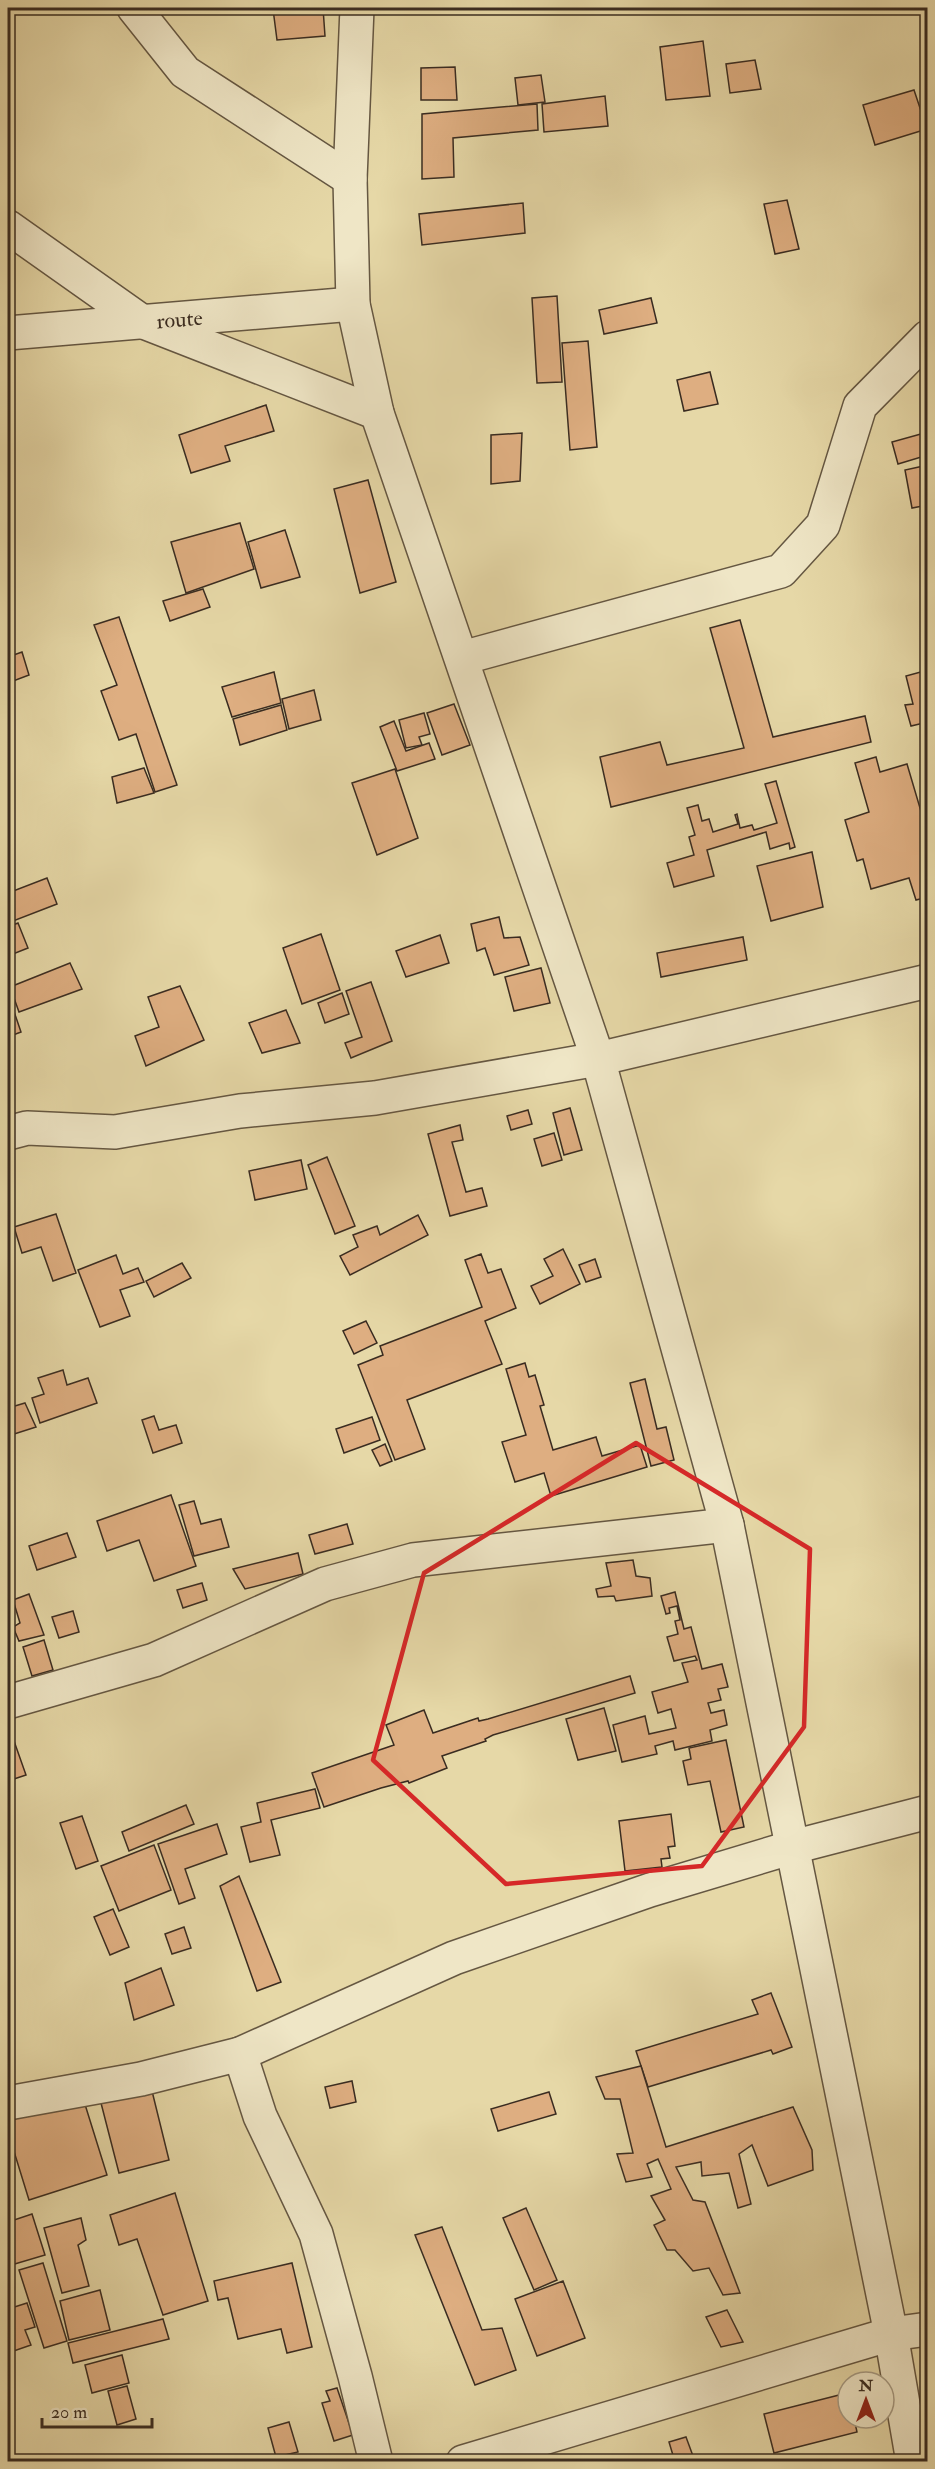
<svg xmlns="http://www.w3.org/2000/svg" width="935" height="2469" font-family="'IM FELL Double Pica',serif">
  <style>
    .building { fill: #deae81; stroke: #3a2c21; stroke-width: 1.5 }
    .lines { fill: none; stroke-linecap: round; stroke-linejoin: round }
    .street-casing { stroke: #655742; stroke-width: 36 }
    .street { stroke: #efe6c6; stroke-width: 33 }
    .marked { fill: none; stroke: #d62828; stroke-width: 4.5; stroke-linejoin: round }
    .labels { text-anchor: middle; stroke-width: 4.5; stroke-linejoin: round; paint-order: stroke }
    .street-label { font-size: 22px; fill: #3a2c21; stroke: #efe6c6 }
  </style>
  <rect width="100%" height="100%" fill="#e6d8a7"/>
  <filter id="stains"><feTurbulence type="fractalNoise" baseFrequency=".00333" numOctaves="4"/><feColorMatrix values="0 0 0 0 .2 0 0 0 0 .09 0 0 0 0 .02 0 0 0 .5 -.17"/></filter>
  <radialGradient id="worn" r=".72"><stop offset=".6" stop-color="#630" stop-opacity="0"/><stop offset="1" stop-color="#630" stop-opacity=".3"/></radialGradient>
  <g class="building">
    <path d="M285,8H323L325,36L277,40L273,9Z"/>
    <path d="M703,41L710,96L666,100L660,47Z"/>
    <path d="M755,60L761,89L730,93L726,64Z"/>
    <path d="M455,67L457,100H421V68Z"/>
    <path d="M541,75L545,102L518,105L515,78Z"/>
    <path d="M914,90L927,129L875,145L863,105Z"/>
    <path d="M605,96L608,126L544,132L542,104Z"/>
    <path d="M537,104L538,130L453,138L454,177L422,179V114Z"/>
    <path d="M787,200L799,249L775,254L764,204Z"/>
    <path d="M523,203L525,233L422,245L419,214Z"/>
    <path d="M557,296L562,382L537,383L532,298Z"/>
    <path d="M651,298L657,323L604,334L599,310Z"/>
    <path d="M588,341L597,447L570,450L562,343Z"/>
    <path d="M710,372L718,404L684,411L677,380Z"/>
    <path d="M266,405L274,431L225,446L230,461L191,473L179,435Z"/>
    <path d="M928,432V455L898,464L892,442Z"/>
    <path d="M522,433L520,481L491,484V435Z"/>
    <path d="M928,465V505L912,508L905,470Z"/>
    <path d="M368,480L396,582L360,593L334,489Z"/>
    <path d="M240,523L254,569L186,593L171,542Z"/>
    <path d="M285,530L300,577L261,588L248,542Z"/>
    <path d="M203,589L210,607L170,621L163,601Z"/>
    <path d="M119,617L177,785L155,792L136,734L119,740L101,691L117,685L94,625Z"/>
    <path d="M740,620L773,737L865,716L871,742L611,807L600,757L660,742L667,765L744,748L710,628Z"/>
    <path d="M22,652L29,675L8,683V657Z"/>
    <path d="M928,670V722L911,726L905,705L913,704L906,676Z"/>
    <path d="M274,672L281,703L232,717L222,687Z"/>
    <path d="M314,690L321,720L289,729L282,699Z"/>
    <path d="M454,704L470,745L442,755L427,713Z"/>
    <path d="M281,705L287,730L240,745L233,719Z"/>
    <path d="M424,713L430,734L419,737L422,745L406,748L399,720Z"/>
    <path d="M394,721L406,751L429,743L435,759L397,771L380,727Z"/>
    <path d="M876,757L880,772L907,764L928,835V897L916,900L909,878L871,889L863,859L857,861L845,820L869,812L855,763Z"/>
    <path d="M144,768L154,793L117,803L112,777Z"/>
    <path d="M395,769L418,838L377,855L352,783Z"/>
    <path d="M776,781L795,847L790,849L789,843L770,849L766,832L707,850L714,876L674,887L667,863L694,855L689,837L695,835L687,808L698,805L702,821L709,819L713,832L738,824L735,815L737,814L740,828L752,825L754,830L777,823L765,784Z"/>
    <path d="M812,852L823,907L771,921L757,866Z"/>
    <path d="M47,878L57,904L8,923V893Z"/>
    <path d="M499,917L504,938L520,937L529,965L494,975L485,948L477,951L471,924Z"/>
    <path d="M18,923L28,948L8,956V927Z"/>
    <path d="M321,934L340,990L302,1004L283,948Z"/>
    <path d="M440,935L449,963L406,977L396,951Z"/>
    <path d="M743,937L747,960L661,977L657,953Z"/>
    <path d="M70,963L82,989L19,1012L10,987Z"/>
    <path d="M541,968L550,1003L514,1011L505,977Z"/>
    <path d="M371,982L392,1041L351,1058L345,1043L362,1037L346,991Z"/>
    <path d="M180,986L204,1040L146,1066L135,1036L159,1027L148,997Z"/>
    <path d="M342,993L349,1014L325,1023L318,1003Z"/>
    <path d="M8,994L21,1032L8,1037Z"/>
    <path d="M286,1010L300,1043L262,1053L249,1023Z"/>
    <path d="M570,1108L582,1150L564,1155L553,1113Z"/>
    <path d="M528,1110L532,1124L511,1130L507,1116Z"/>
    <path d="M460,1125L463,1140L452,1142L466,1192L482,1188L487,1206L450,1216L428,1134Z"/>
    <path d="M554,1133L562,1160L542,1166L534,1139Z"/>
    <path d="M327,1157L355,1226L335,1234L308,1165Z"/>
    <path d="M301,1160L307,1189L255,1200L249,1171Z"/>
    <path d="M56,1214L76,1273L53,1281L41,1247L22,1253L14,1227Z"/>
    <path d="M418,1215L428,1235L350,1275L340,1256L358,1247L353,1235L377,1226L380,1235Z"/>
    <path d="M563,1249L580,1284L540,1304L531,1286L553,1276L544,1259Z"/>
    <path d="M481,1254L488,1273L501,1269L516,1308L485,1321L502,1364L407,1400L425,1449L395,1460L358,1365L383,1355L380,1346L482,1307L465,1260Z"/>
    <path d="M116,1255L123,1274L138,1268L144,1282L120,1290L130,1316L100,1327L78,1270Z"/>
    <path d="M595,1259L601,1277L586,1282L579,1265Z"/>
    <path d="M182,1263L191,1278L154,1297L146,1281Z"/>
    <path d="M366,1321L377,1343L354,1354L343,1331Z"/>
    <path d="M525,1363L529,1377L535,1375L544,1405L540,1406L553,1450L596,1437L602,1456L640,1445L647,1467L551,1496L544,1473L515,1482L502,1442L526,1435L506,1369Z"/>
    <path d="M63,1370L67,1385L88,1378L97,1403L40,1423L32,1398L44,1394L38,1378Z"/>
    <path d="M645,1379L657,1429L666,1427L674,1460L651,1466L630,1383Z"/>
    <path d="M25,1403L36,1427L8,1436V1408Z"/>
    <path d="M154,1416L159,1430L176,1425L182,1443L153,1453L142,1420Z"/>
    <path d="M372,1417L380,1440L344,1453L336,1429Z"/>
    <path d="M385,1444L392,1461L380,1466L372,1450Z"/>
    <path d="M171,1495L196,1566L154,1581L139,1540L107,1551L97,1521Z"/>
    <path d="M194,1501L201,1524L221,1519L229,1547L194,1556L179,1505Z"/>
    <path d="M347,1524L353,1544L315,1554L309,1535Z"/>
    <path d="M67,1533L76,1557L37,1570L29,1546Z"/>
    <path d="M298,1553L303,1574L245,1589L233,1569Z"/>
    <path d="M633,1560L636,1576L650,1578L652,1596L616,1601L614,1596L598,1597L596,1589L611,1586L606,1563Z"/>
    <path d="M202,1583L207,1600L183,1608L177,1590Z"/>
    <path d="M675,1592L684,1629L691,1627L702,1669L722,1664L728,1687L718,1689L721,1700L708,1703L711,1713L724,1710L727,1725L710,1730L712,1741L675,1750L673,1741L655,1746L657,1754L622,1762L613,1725L645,1716L649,1734L676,1728L671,1709L658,1713L652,1692L688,1682L682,1663L697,1660L695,1656L674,1661L667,1637L678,1634L675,1621L680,1620L677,1606L669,1608L670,1613L666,1614L661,1596Z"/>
    <path d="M29,1594L44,1635L19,1641L13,1627L20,1623L13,1600Z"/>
    <path d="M73,1611L79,1632L59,1638L52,1617Z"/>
    <path d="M44,1640L53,1670L32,1676L23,1647Z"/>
    <path d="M630,1676L635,1693L493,1735L485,1739L486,1741L442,1756L447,1768L409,1783L408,1781L381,1788L324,1807L312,1773L394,1745L386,1725L424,1710L433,1733L478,1718L479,1721L488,1719Z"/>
    <path d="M604,1708L616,1751L578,1760L566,1719Z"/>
    <path d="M8,1724L26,1775L11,1780L8,1771Z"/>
    <path d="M726,1740L744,1827L721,1832L710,1781L688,1785L683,1761L691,1759L689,1748Z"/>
    <path d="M315,1789L320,1808L271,1820L280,1855L250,1862L241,1827L261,1822L257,1803Z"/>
    <path d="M186,1805L194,1824L129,1851L122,1832Z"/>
    <path d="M671,1814L675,1846L668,1847L670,1858L661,1859L662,1867L625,1871L619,1821Z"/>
    <path d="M82,1816L98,1861L76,1869L60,1823Z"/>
    <path d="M217,1824L227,1854L185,1869L195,1898L179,1904L158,1844Z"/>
    <path d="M154,1845L171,1890L119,1911L101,1866Z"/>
    <path d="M239,1876L281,1982L257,1991L220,1886Z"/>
    <path d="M113,1909L129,1947L110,1955L94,1917Z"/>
    <path d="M184,1927L191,1948L172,1954L165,1934Z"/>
    <path d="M161,1968L174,2005L134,2020L125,1983Z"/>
    <path d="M771,1993L792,2047L773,2054L771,2050L648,2087L636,2051L758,2014L752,2000Z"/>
    <path d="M641,2066L666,2147L793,2107L812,2150L813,2170L768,2186L752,2145L739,2154L751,2204L738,2208L729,2173L702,2176L701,2162L676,2167L693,2200L705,2202L740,2293L723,2295L709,2268L693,2271L675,2250H667L654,2225L665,2220L651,2196L671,2189L658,2159L647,2164L652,2177L626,2182L617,2154L633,2153L620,2099H605L596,2077Z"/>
    <path d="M352,2081L356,2102L330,2108L325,2087Z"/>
    <path d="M152,2091L169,2160L119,2173L101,2103Z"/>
    <path d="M549,2092L556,2114L498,2131L491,2109Z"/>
    <path d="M83,2098L107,2175L29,2200L8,2132V2121Z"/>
    <path d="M175,2193L208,2301L163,2315L137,2239L119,2245L110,2215Z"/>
    <path d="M526,2208L557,2280L534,2290L503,2218Z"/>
    <path d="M32,2214L45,2255L8,2266V2222Z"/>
    <path d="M81,2218L86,2240L78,2245L89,2286L62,2293L44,2228Z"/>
    <path d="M442,2227L482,2330L502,2328L516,2370L475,2385L415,2235Z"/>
    <path d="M43,2263L67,2341L44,2348L19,2270Z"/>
    <path d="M292,2263L312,2347L287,2353L281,2329L238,2339L228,2298L218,2300L214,2281Z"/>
    <path d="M563,2281L585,2338L537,2356L515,2299Z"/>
    <path d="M100,2290L110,2330L69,2340L60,2301Z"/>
    <path d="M27,2303L35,2327L25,2330L31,2345L8,2353V2309Z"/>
    <path d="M727,2310L743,2342L721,2347L706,2317Z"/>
    <path d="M163,2319L169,2339L73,2363L68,2343Z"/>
    <path d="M122,2355L129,2383L92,2393L85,2365Z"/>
    <path d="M127,2386L136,2419L117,2425L108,2391Z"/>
    <path d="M337,2388L353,2435L334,2441L322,2403L330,2401L326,2391Z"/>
    <path d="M847,2393L848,2418H854L857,2432L774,2453L764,2414Z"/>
    <path d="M289,2422L298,2452L276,2457L268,2428Z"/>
    <path d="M686,2437L693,2456L675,2462L669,2442Z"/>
    <path d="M8,2440L13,2462H8Z"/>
    <path d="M619,2457L620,2462H594Z"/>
  </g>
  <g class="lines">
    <defs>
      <g id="street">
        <path d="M134,8L185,72L350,179"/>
        <path d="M357,8L350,179L353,304L377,413L598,1059L727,1525L891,2334L913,2462"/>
        <path d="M8,227L141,321L377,413"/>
        <path id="s1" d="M8,333L353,304"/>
        <path d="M462,658L781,571L823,525L860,406L928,337"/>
        <path d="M8,1133L27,1128L115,1132L240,1111L375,1098L598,1059L928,981"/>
        <path d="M8,1702L154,1660L325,1584L413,1560L727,1525"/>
        <path d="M240,2054L260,2116L316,2234L355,2376L376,2462"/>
        <path d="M8,2103L141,2079L240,2054L454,1958L650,1890L793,1847L928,1812"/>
        <path d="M463,2462L891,2334L928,2329"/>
      </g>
    </defs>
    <use href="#street" class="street-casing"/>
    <use href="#street" class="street"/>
  </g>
  <path class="marked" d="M636,1443L810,1549L804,1727L702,1866L506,1884L373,1760L424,1573Z"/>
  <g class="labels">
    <g class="street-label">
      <text dy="8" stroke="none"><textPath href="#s1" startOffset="172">route</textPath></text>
    </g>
  </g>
  <rect width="935" height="2469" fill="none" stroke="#e6d8a7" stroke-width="30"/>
  <rect x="9" y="9" width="917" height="2451" fill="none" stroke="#3a2c21" stroke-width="3"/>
  <rect x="15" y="15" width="905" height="2439" fill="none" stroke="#3a2c21" stroke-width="1.5"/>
  <g transform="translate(866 2400)"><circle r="28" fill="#efe6c6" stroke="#a79c84" stroke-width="1.5"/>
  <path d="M0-4.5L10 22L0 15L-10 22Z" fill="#8f2418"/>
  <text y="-9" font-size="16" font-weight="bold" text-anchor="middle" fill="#3a2c21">N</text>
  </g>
  <path d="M42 2418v9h110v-9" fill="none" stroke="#3a2c21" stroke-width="3"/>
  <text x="51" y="2418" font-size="18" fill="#3a2c21" stroke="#efe6c6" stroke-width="4.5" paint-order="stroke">20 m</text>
  <rect width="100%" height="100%" filter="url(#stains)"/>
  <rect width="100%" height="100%" fill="url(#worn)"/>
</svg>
